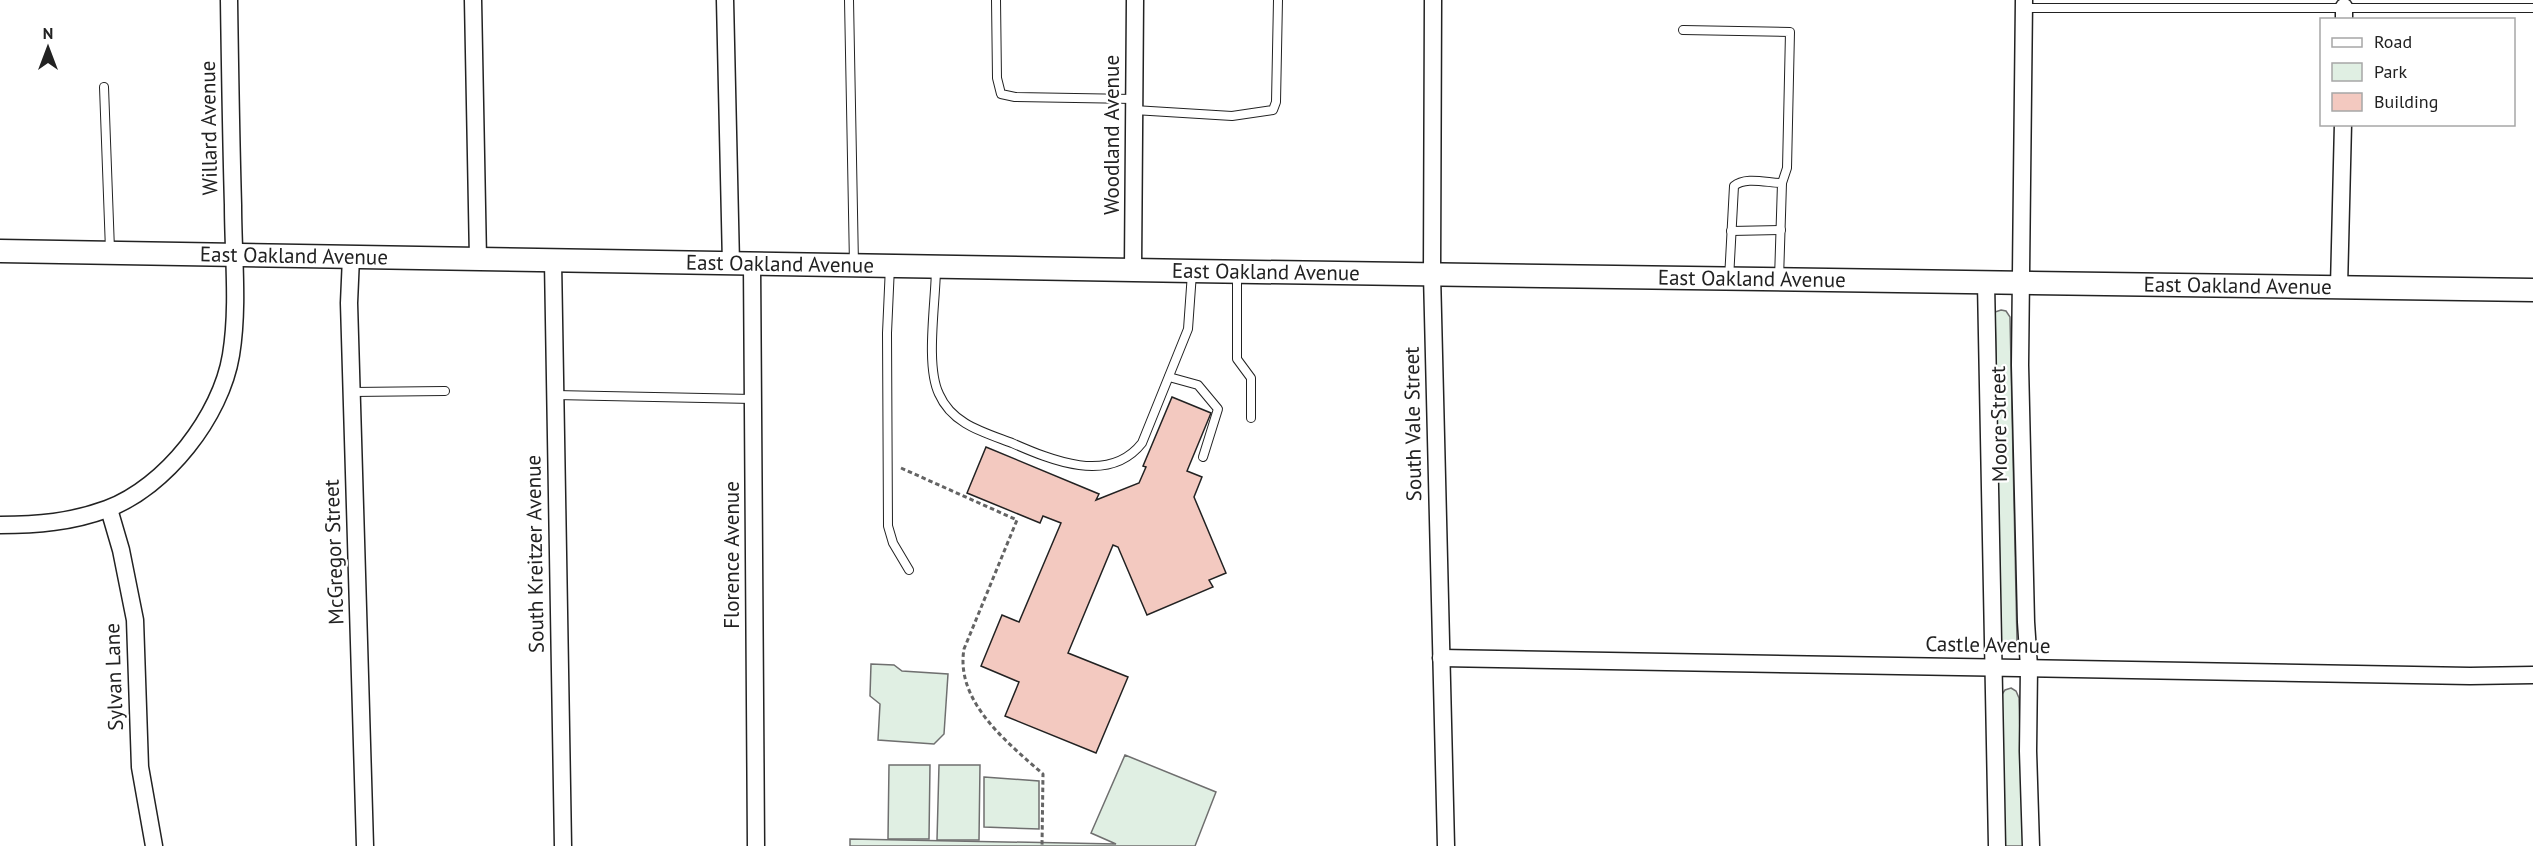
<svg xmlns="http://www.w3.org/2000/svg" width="2533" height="846" font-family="'PT Sans',sans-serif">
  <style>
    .green { fill: #e0efe3; stroke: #6f6f6f; stroke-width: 1.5 }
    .building { fill: #f3c9c0; stroke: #222; stroke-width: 1.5 }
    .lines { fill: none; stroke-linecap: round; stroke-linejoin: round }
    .service-casing { stroke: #222; stroke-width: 10 }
    .minor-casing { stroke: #222; stroke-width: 19 }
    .secondary-casing { stroke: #222; stroke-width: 25 }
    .path { stroke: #646464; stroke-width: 3; stroke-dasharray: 4.5 3; stroke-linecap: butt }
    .service { stroke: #fff; stroke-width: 8 }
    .minor { stroke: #fff; stroke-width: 16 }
    .secondary { stroke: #fff; stroke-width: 22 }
    .labels { text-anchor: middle; stroke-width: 4.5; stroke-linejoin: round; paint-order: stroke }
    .street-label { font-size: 21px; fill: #222; stroke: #fff }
  </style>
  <rect width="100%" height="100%" fill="#fff"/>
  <g class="green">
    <path d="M2001,310L2006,311L2010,317L2017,641L2008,646L2001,641L1995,312Z"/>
    <path d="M871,664L894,665L902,671L948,674L944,734L934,744L878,740L880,704L870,696Z"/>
    <path d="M2011,688L2016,691L2019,698L2023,846H2004L2000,697L2005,690Z"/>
    <path d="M1125,755L1216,792L1195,846H850V839L1116,844L1091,833Z"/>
    <path d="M889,765H930L929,839H888Z"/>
    <path d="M939,765H980L979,840H937Z"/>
    <path d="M984,777L1039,781V829L984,827Z"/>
  </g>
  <path class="building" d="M1172,397L1211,413L1187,471L1202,477L1194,497L1226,573L1209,580L1213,587L1147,615L1118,547L1113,545L1068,653L1128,677L1096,753L1005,716L1019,682L981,666L1002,615L1019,622L1061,523L1043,516L1040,523L967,493L986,447L1099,494L1096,500L1139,483L1146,467L1143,466Z"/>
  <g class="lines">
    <defs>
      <g id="service">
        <path d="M849,0L854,265"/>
        <path d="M996,0L997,78L1001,94L1015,97L1134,99"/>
        <path d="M2024,8H2533"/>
        <path d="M1683,30L1790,32L1787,168L1782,183"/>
        <path d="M104,87L110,250"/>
        <path d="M1134,110L1232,116L1273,110L1276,102L1278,0"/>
        <path d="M1731,231L1781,230"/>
        <path d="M890,266L887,333L888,526L893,543L909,570"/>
        <path d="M936,267C936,301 925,365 939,394C952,424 983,432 1012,443C1051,460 1109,485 1142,443L1188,329L1192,273"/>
        <path d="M1237,272V359L1251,378V418"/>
        <path d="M1729,279L1734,186C1745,176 1768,183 1782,183L1779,279"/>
        <path d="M1169,377L1198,385L1218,409L1203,457"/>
        <path d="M352,392L445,391"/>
        <path d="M555,395L753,399"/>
      </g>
      <g id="minor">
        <path d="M473,0L478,259"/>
        <path d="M725,0L731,264"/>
        <path d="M1433,0L1432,274L1446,846"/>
        <path d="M2024,0L2020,365L2026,622L2029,667L2028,751L2031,846"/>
        <path d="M2344,20V7"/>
        <path d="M351,257L349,303L365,846"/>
        <path d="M553,261L563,846"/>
        <path d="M752,264L756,846"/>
        <path d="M1133,270L1135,0"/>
        <path d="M1986,283L1997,846"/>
        <path d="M2339,287L2343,124"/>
        <path d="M109,509L121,550L135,620L140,767L154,846"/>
        <path d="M0,525C37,525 72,522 107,509C166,487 221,416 231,355C239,306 233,254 233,205C231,137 230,68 229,0"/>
        <path d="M1441,658L2470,676L2533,675"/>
      </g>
      <g id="secondary">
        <path id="s1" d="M0,251L1192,271L2533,290"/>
      </g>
    </defs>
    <use href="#service" class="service-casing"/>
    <use href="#minor" class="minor-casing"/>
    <use href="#secondary" class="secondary-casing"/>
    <path class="path" d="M901,468L1017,520L964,649C955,702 1008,743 1043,774L1042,846"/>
    <use href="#service" class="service"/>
    <use href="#minor" class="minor"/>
    <use href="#secondary" class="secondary"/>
  </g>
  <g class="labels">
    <g class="street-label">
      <text transform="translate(209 128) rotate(-91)" y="7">Willard Avenue</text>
      <text transform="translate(1112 135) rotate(-90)" y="7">Woodland Avenue</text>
      <text dy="7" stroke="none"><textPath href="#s1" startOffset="294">East Oakland Avenue</textPath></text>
      <text dy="7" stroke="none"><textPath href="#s1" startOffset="780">East Oakland Avenue</textPath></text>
      <text dy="7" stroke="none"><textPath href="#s1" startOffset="1266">East Oakland Avenue</textPath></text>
      <text dy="7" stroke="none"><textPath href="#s1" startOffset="1752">East Oakland Avenue</textPath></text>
      <text dy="7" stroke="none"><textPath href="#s1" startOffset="2238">East Oakland Avenue</textPath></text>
      <text transform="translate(1413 424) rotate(-91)" y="7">South Vale Street</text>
      <text transform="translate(1999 424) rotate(-91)" y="7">Moore Street</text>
      <text transform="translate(334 552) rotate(-92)" y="7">McGregor Street</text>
      <text transform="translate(535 554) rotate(-91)" y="7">South Kreitzer Avenue</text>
      <text transform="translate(732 555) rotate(-90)" y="7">Florence Avenue</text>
      <text transform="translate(1988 645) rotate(1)" y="7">Castle Avenue</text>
      <text transform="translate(114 677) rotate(-92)" y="7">Sylvan Lane</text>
    </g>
  </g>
  <rect x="2320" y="18" width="195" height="108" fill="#ffffff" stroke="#a7a7a7" stroke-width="1.5"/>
  <rect x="2332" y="38" width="30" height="9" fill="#ffffff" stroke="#a7a7a7" stroke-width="1.5"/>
  <text x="2374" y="48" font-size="18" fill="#222222">Road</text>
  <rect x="2332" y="63" width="30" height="18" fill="#e0efe3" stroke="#a7a7a7" stroke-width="1.5"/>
  <text x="2374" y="78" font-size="18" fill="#222222">Park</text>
  <rect x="2332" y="93" width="30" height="18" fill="#f3c9c0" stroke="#a7a7a7" stroke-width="1.5"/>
  <text x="2374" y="108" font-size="18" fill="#222222">Building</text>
  <g transform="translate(48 48)" stroke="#ffffff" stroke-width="4.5" paint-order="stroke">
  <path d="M0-4.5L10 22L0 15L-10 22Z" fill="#222222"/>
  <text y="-9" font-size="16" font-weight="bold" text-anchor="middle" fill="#222222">N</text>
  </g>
</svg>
